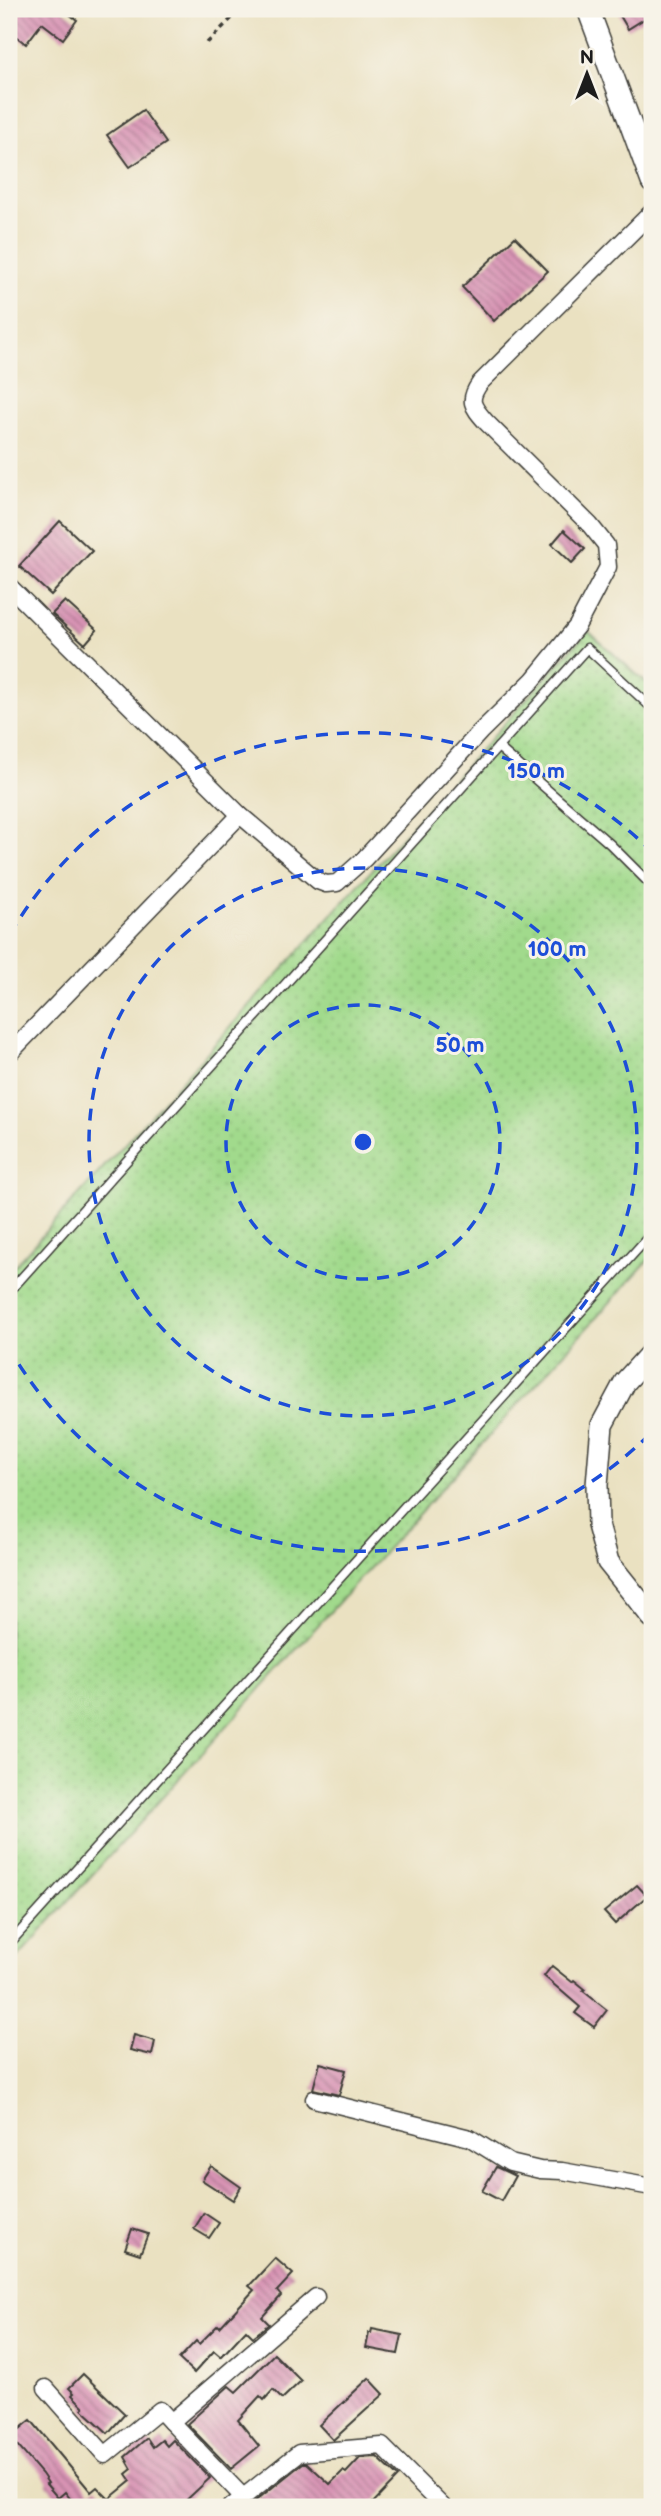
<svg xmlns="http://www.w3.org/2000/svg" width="661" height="2516" font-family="'Balsamiq Sans',sans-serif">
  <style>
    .grass { fill: url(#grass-dots); stroke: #5e7b54; stroke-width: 2 }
    .building { fill: url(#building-back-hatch) }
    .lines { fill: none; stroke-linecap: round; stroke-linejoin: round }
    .service-casing { stroke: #3b3a35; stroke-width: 11 }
    .minor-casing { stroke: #3b3a35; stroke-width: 19 }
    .tertiary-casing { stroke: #3b3a35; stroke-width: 24 }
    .path { stroke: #3b3a35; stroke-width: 3.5; stroke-dasharray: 5 5; stroke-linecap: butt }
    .service { stroke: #fff; stroke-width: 8 }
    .minor { stroke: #fff; stroke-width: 16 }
    .tertiary { stroke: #fff; stroke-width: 21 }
    .ring { fill: none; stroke: #1d4ed8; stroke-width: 3.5; stroke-dasharray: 12 9 }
    .centre { fill: #1d4ed8; stroke: #f7f3e8; stroke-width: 3.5 }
    .ring-label { font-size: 21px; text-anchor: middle; font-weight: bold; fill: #1d4ed8; stroke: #f7f3e8; stroke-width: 6; stroke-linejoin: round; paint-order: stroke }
  </style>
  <defs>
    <pattern id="grass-dots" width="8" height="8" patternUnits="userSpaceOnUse" patternTransform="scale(1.75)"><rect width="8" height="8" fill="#a1da8c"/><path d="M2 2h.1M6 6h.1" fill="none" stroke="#8aba78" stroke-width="1.8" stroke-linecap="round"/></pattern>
    <pattern id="building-back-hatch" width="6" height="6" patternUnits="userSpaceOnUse" patternTransform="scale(1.75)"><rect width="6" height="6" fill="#d893b4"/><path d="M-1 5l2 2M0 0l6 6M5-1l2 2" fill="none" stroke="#ae7792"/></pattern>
  </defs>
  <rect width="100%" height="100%" fill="#f7f3e8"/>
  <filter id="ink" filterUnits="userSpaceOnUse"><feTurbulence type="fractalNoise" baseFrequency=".0143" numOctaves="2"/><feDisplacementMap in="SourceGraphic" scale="14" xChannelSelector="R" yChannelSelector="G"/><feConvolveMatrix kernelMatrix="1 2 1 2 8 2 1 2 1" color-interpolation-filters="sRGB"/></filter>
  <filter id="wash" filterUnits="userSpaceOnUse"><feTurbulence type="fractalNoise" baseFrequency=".00686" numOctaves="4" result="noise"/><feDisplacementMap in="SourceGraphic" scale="28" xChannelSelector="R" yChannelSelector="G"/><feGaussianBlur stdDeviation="1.57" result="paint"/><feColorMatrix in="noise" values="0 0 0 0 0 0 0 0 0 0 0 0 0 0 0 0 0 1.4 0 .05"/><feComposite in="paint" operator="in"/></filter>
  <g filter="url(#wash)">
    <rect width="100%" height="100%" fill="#eae1c1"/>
    <path class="grass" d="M588,631L652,688V1256L9,1967V1272Z"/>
    <g id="blocks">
      <g class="building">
        <path d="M9,9H62L77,20L63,39L42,23L26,44L9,31Z"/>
        <path d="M616,9H652V14L628,29Z"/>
        <path d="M143,110L166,143L130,167L107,135Z"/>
        <path d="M515,237L548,271L494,321L462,287Z"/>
        <path d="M60,521L92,551L51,595L19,566Z"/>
        <path d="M564,530L585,549L572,563L552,544Z"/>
        <path d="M65,601L97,630L85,644L52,614Z"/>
        <path d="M637,1885L647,1896L615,1924L604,1912Z"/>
        <path d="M552,1966L572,1982L574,1980L585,1989L583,1991L607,2010L594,2027L575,2013L580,2007L544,1976Z"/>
        <path d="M134,2035L155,2041L152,2055L130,2050Z"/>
        <path d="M320,2063L346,2070L339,2095L313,2089Z"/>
        <path d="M211,2166L241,2187L233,2200L202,2180Z"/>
        <path d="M496,2167L515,2176L501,2201L482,2191Z"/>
        <path d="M204,2213L219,2223L209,2238L194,2229Z"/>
        <path d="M132,2229L148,2234L140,2254L125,2249Z"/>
        <path d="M275,2258L293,2274L277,2291L281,2296L262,2317L269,2324L253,2337L246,2330L221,2357L214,2351L194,2373L179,2359L196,2341L199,2344L218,2325L220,2327L254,2290L249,2286Z"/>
        <path d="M372,2329L402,2335L398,2354L366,2348L369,2333H371Z"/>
        <path d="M274,2354L301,2381L282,2399L273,2390L264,2400L260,2396L238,2420L259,2446L231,2469L187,2424L229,2386L236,2392Z"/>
        <path d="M83,2374L125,2414L108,2433L82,2409L84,2407L72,2395L74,2393L69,2388Z"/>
        <path d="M369,2378L384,2394L333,2440L319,2425Z"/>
        <path d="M31,2420L91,2492L97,2487L109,2499L131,2481L126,2474L132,2469L125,2457L147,2438L153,2447L162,2440L167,2446L173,2440L210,2478L179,2507H72L75,2505L65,2492L58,2498L46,2484L48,2483L42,2474L10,2437Z"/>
        <path d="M377,2457L398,2477L369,2507H248L303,2463H307L330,2484L343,2471L346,2473L360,2458Z"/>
      </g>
    </g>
  </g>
  <g filter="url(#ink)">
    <use href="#blocks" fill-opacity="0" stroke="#3b3a35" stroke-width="2"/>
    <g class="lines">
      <defs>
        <g id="service">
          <path d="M498,747L610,844L652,886"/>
          <path d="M9,1292L587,648L652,708"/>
          <path d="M9,1944L652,1233"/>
        </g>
        <g id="minor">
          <path d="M9,586L240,815L318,881L326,884L337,883L364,859L480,732L533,680L577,626L608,567L606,545L590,525L486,422C473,407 467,401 480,383L652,212"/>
          <path d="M9,1054L240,815"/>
          <path d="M314,2099L470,2138L510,2163L540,2170L562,2171L652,2187"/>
          <path d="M46,2388L105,2455L160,2410L171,2422L316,2297"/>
          <path d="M171,2422L243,2497"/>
          <path d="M231,2507L299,2453L382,2446L443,2507"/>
        </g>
        <g id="tertiary">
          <path d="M588,9L652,182"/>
          <path d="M652,1352L625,1382L602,1425L597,1485L598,1525L608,1562L652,1617"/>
        </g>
      </defs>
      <use href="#service" class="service-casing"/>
      <use href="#minor" class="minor-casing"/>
      <use href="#tertiary" class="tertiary-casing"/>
      <path class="path" d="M207,43L241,9"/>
      <use href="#service" class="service"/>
      <use href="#minor" class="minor"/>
      <use href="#tertiary" class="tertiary"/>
    </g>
  </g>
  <g class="ring">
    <circle cx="363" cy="1142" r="137"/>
    <circle cx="363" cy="1142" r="274"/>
    <path d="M650 1434A410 410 0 0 1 10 1350M10 934A410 410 0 0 1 650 850"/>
  </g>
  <circle cx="363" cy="1142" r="10" class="centre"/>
  <g class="ring-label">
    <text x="536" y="778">150 m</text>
    <text x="557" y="956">100 m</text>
    <text x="460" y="1052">50 m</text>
  </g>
  <rect width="661" height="2516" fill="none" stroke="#f7f3e8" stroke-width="35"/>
  <g transform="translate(587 74)" stroke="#f7f3e8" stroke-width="5" paint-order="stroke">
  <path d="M0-5L12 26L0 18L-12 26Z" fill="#1c1c1c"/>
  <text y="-10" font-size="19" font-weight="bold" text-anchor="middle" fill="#1c1c1c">N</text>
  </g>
</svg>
